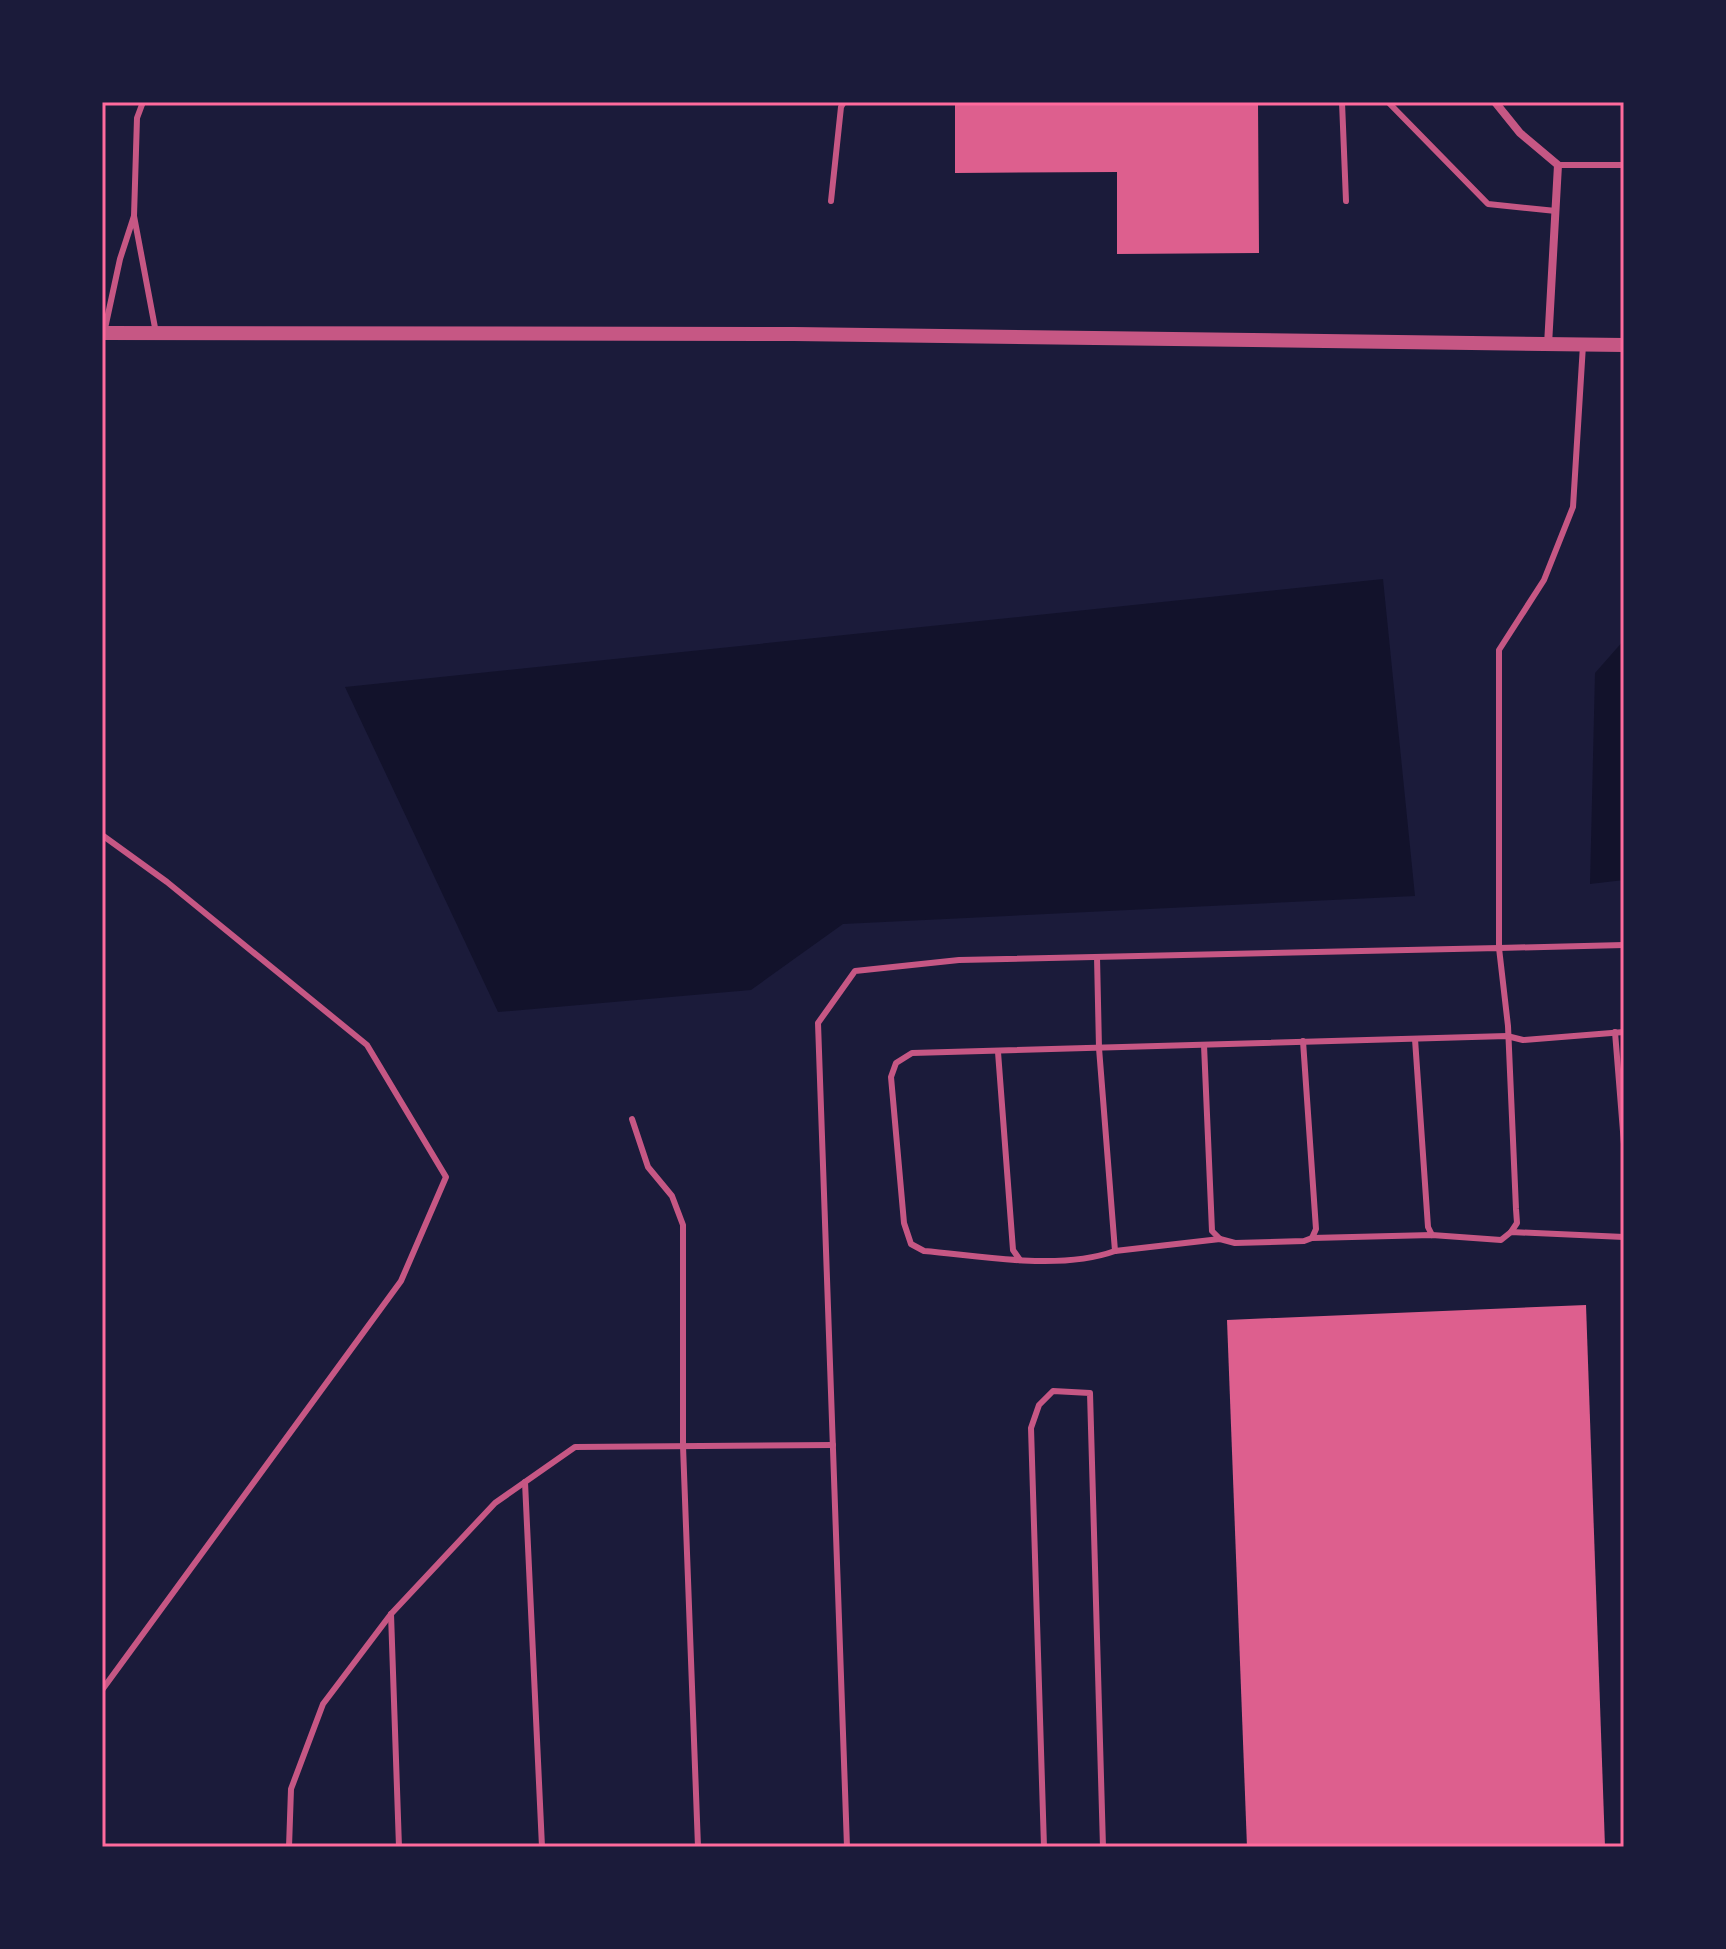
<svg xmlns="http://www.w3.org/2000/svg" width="1726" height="1949" font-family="'Roboto Serif',serif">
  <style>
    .water { fill: #12122b }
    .building { fill: #dd5f8e }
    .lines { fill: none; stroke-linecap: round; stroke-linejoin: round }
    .service { stroke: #c65784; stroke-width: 6 }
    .minor { stroke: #c65784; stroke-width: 8 }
    .tertiary { stroke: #c65784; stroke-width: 14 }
    .neatline { fill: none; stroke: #ff6b9d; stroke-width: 3 }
  </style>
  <rect width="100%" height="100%" fill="#1b1b3a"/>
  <g class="water">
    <path d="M1383,579L1415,896L843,924L751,990L498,1012L345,687Z"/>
    <path d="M1624,640V880L1590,884L1595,673Z"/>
  </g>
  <g class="building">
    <path d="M955,102H1258L1259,253L1117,254V172L955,173Z"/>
    <path d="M1586,1305L1605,1847H1247L1227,1320Z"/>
  </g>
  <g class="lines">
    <g class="service">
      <path d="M1342,102L1346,201"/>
      <path d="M1388,102L1488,204L1556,211"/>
      <path d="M1558,165H1624"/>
      <path d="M831,201L841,107L844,102"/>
      <path d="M134,216L137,118L143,102"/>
      <path d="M104,333L120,259L134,216L156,333"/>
      <path d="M1583,345L1573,507L1544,580L1499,650V948L1624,945"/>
      <path d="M102,835L167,882L367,1045L446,1177L401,1281L102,1690"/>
      <path d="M1097,957L1099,1048L1115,1251"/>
      <path d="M1615,1032L1624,1144"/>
      <path d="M1624,1032L1523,1040L1507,1036L912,1053L896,1063L891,1077L904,1223L911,1244L924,1251C983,1256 1059,1271 1115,1251L1220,1239L1235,1243L1304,1241L1312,1238L1432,1235L1501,1240L1511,1232L1624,1237"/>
      <path d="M1415,1039L1428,1227L1432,1235"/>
      <path d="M1303,1041L1316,1229L1312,1238"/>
      <path d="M1204,1045L1212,1231L1220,1239"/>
      <path d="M998,1052L1013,1250L1020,1260"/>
      <path d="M632,1119L648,1167L672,1196L683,1225V1446L698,1847"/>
      <path d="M525,1482L542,1847"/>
      <path d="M391,1614L399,1847"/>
      <path d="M289,1847L291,1789L323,1704L391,1614L495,1503L575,1447L833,1445"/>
      <path d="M847,1847L818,1023L855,971L959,960L1499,948L1508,1026L1516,1209L1517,1223L1511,1232"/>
      <path d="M1044,1847L1031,1428L1039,1405L1053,1391L1090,1393L1103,1847"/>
    </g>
    <path class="minor" d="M1495,102L1520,133L1558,165L1548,345"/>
    <path class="tertiary" d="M102,333L794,334L1624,345"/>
  </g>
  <rect width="1726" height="1949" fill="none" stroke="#1b1b3a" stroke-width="208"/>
  <rect x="104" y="104" width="1518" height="1741" class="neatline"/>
</svg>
